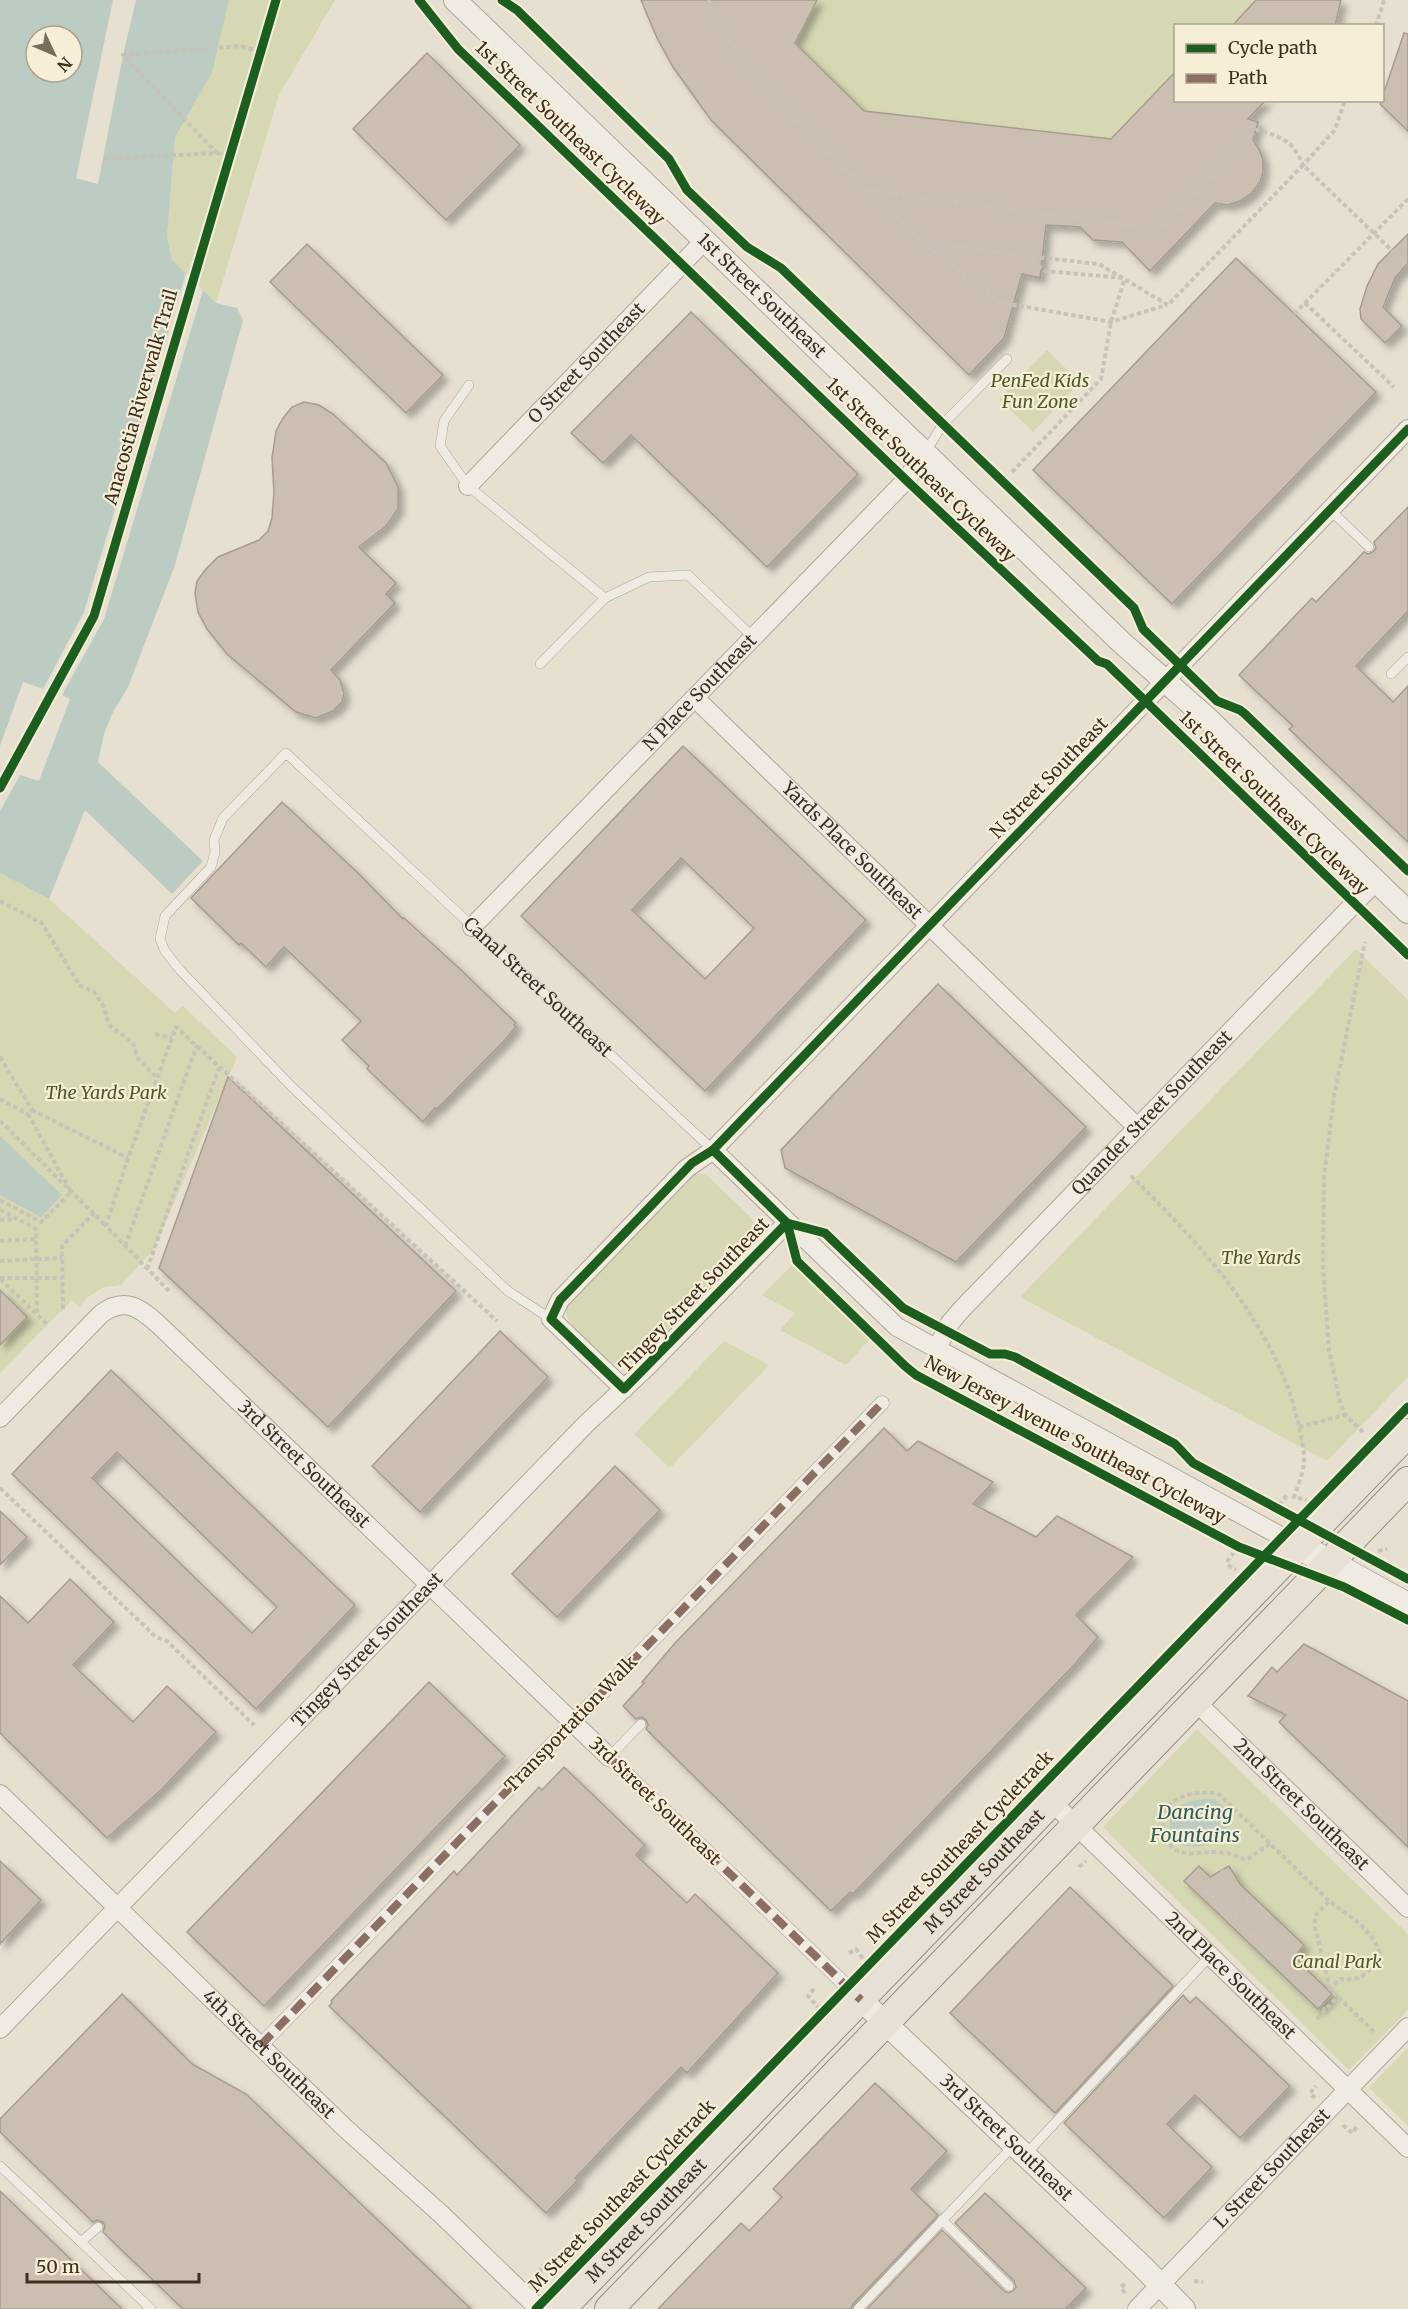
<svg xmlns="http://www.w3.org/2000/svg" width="1408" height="2309" font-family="Merriweather,serif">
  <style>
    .green { fill: #d6d7b3 }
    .water { fill: #bcccc2; fill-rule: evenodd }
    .pier { fill: #e7e0d1 }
    .building { fill: #cbbfb2; stroke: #a89c90; stroke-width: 1.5; fill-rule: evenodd; filter: url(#shadow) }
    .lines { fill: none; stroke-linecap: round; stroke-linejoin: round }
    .service-casing { stroke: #ada599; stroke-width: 10 }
    .pedestrian-casing { stroke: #ada599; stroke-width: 15 }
    .minor-casing { stroke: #ada599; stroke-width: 20 }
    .tertiary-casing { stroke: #ada599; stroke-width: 24 }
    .secondary-casing { stroke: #9c958a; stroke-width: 27 }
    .primary-casing { stroke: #928b80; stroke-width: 30 }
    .path { stroke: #c8c2b9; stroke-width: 4; stroke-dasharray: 4.5 3; stroke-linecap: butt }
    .service { stroke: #efebe3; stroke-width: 9 }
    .pedestrian { stroke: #efebe3; stroke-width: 14 }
    .minor { stroke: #efebe3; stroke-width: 18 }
    .tertiary { stroke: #efebe3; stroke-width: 22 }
    .secondary { stroke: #efebe3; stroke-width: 26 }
    .primary { stroke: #e6e1d4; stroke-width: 28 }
    .quiet { stroke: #8d6e63; stroke-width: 8; stroke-dasharray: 15 8; stroke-linecap: butt }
    .cycleway-casing { stroke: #f7eed8; stroke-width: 13 }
    .cycleway { stroke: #1b5e20; stroke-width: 9 }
    .labels { text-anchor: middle; stroke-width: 4.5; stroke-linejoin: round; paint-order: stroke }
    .street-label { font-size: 18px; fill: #3d2e20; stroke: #f7eed8 }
    .park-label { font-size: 18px; font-style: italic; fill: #4d5a26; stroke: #f7eed8 }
    .water-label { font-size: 20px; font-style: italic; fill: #2f5d5a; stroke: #f7eed8 }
  </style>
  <defs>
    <filter id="shadow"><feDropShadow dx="5.5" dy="5.5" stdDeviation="3" flood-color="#0004"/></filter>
  </defs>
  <rect width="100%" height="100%" fill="#e7e0d1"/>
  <g class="green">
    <path d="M229,0H335L279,95L216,303L172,260L167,237L175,137L212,73Z"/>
    <path d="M641,0H1341L1335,25L1176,26V100L1266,101L1248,119L1259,122L1253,140C1276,174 1255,208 1215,203L1150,271L1122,242L1093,240L1080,227L1046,225L1040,278L1021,274L1004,338L969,375C916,322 863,270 810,218C742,150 674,94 641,0Z"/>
    <path d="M1047,350L1080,382L1033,432L999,399Z"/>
    <path d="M0,873L49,899L175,1013L183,1006L237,1057L154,1249L121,1285L104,1287L88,1297L79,1307L72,1300L0,1373Z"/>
    <path d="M1356,949L1408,1000V1377L1327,1461L1020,1297Z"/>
    <path d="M692,1174H704L710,1178L751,1218C756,1227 756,1233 751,1242L639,1360C632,1364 625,1368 617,1365C607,1362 570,1327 567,1317C565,1310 567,1304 569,1298Z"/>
    <path d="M794,1263L871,1338L846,1365L780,1330L795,1313L762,1295Z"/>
    <path d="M724,1341L769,1365L670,1468L634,1434Z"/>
    <path d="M1197,1729L1408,1934V2010L1349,2070L1103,1827Z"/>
    <path d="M1408,2047V2126L1369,2088Z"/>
  </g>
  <g class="water">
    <path d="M0,0H229L212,73L175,137L167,237L172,260L216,303L237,308L243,320L175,565L128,687L112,714L104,734L98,762L203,861L172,894L85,810L49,899L0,873ZM36,36H72V72H36Z"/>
    <path d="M0,1136L62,1195L41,1217L0,1195Z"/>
    <path d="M1206,1799H1215L1230,1813C1229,1821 1228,1834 1221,1840C1213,1845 1187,1849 1179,1844C1167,1835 1166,1815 1179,1806C1186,1801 1197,1800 1206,1799Z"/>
  </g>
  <g class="pier">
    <path d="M113,0H136L123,55L98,184L76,178Z"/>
    <path d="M186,273L203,290L104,619L62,695L70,699L39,781L20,775L0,811V746L23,682L43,689L84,612Z"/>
  </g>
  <g class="building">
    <path d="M641,0H817L795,43L864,111L1111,139L1176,71V100H1266L1248,119L1258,122L1253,140L1259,149L1263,160V172L1260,182L1251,194L1240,201L1228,205L1215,203L1150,271L1122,242L1093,240L1080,227L1046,225L1040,278L1022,274L1004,338L969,375L711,120L673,67L657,38Z"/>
    <path d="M1256,0H1341L1335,26H1232Z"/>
    <path d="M1404,33L1408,34V131L1380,104Z"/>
    <path d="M427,53L520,145L446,220L353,129Z"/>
    <path d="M1408,234V263L1395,278L1383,307L1402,326L1385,343L1361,319L1360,309L1367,286L1378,264Z"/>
    <path d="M307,244L443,375L406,413L270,282Z"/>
    <path d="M1236,258L1376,392L1172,604L1033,470Z"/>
    <path d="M691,312L858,474L767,567L631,435L603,463L571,433Z"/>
    <path d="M304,402L319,405L333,414L386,463L398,487V509L386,526L359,547L396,583L386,594L395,603L331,670L340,680L344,693L342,702L333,711L316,718L296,712L227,654L207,629L198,612L195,593L197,581L205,570L218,557L259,540L268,531L272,518L274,492L272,458L276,431L283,418L292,407Z"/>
    <path d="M1408,507V611L1356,666L1393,702L1408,686V842L1289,729L1293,726L1239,675L1312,598L1316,602L1364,552L1368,554L1373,552L1376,548L1374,542Z"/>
    <path d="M683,746L866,920L705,1091L521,916ZM681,858L754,928L705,979L632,910Z"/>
    <path d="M282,802L358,873L403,919L404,918L460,969L516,1023L514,1025L516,1027L503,1042L437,1109L435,1108L423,1122L367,1069L369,1066L342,1040L361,1021L284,947L266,967L241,943L239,945L191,898Z"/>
    <path d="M938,984L1086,1127L956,1262L785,1168L781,1150Z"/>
    <path d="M228,1077L456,1291L328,1427L159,1268Z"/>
    <path d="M0,1290L27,1317L0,1345Z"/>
    <path d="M500,1331L548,1377L420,1512L372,1466Z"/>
    <path d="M111,1370L355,1605L256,1709L12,1474ZM117,1452L277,1607L252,1633L92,1478Z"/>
    <path d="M884,1428L907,1451L918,1441L993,1482L973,1504L1036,1537L1057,1516L1133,1557L1076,1615L1098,1637L1075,1664L853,1894L850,1892L831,1911L646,1729L648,1725L646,1720L642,1717L636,1719L623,1706L644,1683L642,1682L675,1643Z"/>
    <path d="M615,1466L660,1510L557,1617L512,1574Z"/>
    <path d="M0,1511L27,1537L0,1565Z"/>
    <path d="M70,1579L114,1622L73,1665L133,1722L167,1686L216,1732L162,1789L107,1838L0,1733V1596L28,1623Z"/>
    <path d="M1304,1644L1408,1701V1847L1279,1722L1286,1715L1248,1696L1272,1667L1277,1672Z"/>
    <path d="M429,1682L505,1756L264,2006L187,1932Z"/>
    <path d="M564,1767L645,1845L636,1855L687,1903L695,1894L778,1973L687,2073L681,2067L575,2178L578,2180L546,2213L329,2006L332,2003L331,2001L454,1871L457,1875L539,1787L542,1790Z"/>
    <path d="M0,1861L41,1900L0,1944Z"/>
    <path d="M1199,1866L1210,1877L1229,1866L1240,1884L1304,1945L1294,1957L1332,1994L1318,2009L1184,1881Z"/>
    <path d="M1070,1887L1173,1986L1055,2113L950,2013Z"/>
    <path d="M122,1994L192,2064L246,2094L471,2309H183L103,2232L105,2226L103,2222L97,2220L93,2222L0,2132V2119Z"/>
    <path d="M1183,1995L1190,2003L1196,1997L1290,2086L1240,2138L1195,2095L1167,2124L1212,2167L1164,2218L1064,2123Z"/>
    <path d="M875,2083L947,2151L911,2189L938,2215L853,2304L851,2309H658L741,2223L749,2231L782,2197L773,2189Z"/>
    <path d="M0,2191L122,2309H0Z"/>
    <path d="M985,2193L1086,2288L1065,2309H867L942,2230L1004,2291L1008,2293L1013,2291L1016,2287L1014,2281L955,2223Z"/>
  </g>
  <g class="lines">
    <defs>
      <g id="service">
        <path d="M469,385L444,421L440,446L468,486L605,598"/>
        <path d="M925,453L943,424L1007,359"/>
        <path d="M1330,510L1369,547"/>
        <path d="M540,664L605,598L649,577L688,575L753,637"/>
        <path d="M1391,674L1408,657"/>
        <path id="s1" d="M551,1319L508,1291L291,1086L180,970L165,951L160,939L165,916L211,867L215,852L214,840L223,818L286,753L713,1150"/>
        <path d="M609,1757L641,1724"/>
        <path d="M1026,2154L1210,1956"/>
        <path d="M0,2166L81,2242L98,2227"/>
        <path d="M942,2220L1009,2286"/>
        <path d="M81,2242L151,2309"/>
        <path d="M858,2309L1014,2145"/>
      </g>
      <g id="pedestrian">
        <path d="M609,1757L861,2000"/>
        <path d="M261,2045L882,1403"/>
      </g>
      <g id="minor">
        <path id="s2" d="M468,486L705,240"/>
        <path id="s3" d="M695,698L1137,1127"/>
        <path id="s4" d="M472,927L906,480L925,453"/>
        <path d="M713,1150L897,1327L1299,1546"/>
        <path id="s5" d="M936,1350L950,1323L961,1310L1376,881"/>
        <path d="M624,1389L551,1319L560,1300L686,1169L713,1150L1408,429"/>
        <path id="s6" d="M0,1418L101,1314C125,1296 140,1308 159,1325L609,1757"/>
        <path id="s7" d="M1196,1702L1408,1908"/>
        <path id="s8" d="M0,1794L346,2129L441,2214L539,2309"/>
        <path id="s9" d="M1052,1802L1408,2148"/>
        <path id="s10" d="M0,2029L586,1424L647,1367L787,1223"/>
        <path id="s11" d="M1137,2309L1408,2027"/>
      </g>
      <g id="tertiary">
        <path id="s12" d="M455,0L1121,642L1207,718L1408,912"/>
        <path id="s13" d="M861,2000L1142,2266L1184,2309"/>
      </g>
      <path id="secondary" d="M1299,1546L1408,1606"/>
      <g id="primary">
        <path id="s14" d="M561,2309L1408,1433"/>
        <path d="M609,2309L1408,1481"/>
      </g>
    </defs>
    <use href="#service" class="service-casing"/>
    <use href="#pedestrian" class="pedestrian-casing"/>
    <use href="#minor" class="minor-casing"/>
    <use href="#tertiary" class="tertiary-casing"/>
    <use href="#secondary" class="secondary-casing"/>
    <use href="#primary" class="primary-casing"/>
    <g class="path">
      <path d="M708,0L734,51L775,98L866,190L1159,229L1256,130C1280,136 1293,140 1303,165L1335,130L1345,100"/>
      <path d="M1376,26L1384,0"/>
      <path d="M217,153L230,156"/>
      <path d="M104,159L217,153L123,55L241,46L261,52"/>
      <path d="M867,191L920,241L1025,256L1045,271L1125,278"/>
      <path d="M921,241L998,302L1111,322L1167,305"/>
      <path d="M1025,256L1099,264L1168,305L1303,165L1408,266"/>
      <path d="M1305,303L1394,387"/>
      <path d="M1294,314L1408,199"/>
      <path d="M1012,472L1101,379L1111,322L1125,278"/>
      <path d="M0,901L42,923L79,985L94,992L104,1007L109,1025L133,1043L138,1059L157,1078"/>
      <path d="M155,1034L172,1038"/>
      <path d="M0,1057L32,1110L28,1114L71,1192"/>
      <path d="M0,1099L28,1114"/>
      <path d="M32,1110L128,1158"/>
      <path d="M0,1121L106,1226"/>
      <path d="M1131,1176C1200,1243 1276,1326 1298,1422C1300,1434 1305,1450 1304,1462C1303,1474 1298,1486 1294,1497L1307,1500"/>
      <path d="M0,1200L41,1222L71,1192"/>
      <path d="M0,1210L36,1229L37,1315"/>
      <path d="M0,1220L16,1219"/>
      <path d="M0,1241L37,1239"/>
      <path d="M125,1246L197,1045"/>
      <path d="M0,1261L62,1258"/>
      <path d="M147,1269L220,1065"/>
      <path d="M0,1278H62"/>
      <path d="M0,1279L47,1324"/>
      <path d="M169,1291L106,1226L128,1158L176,1027L497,1321"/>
      <path d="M63,1309L62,1246L94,1213"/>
      <path d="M1299,1427L1345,1415"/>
      <path d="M1363,1432L1345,1415L1339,1398L1329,1350L1323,1266L1324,1178L1334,1096L1365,942"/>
      <path d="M0,1488L156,1637L167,1641L254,1725"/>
      <path d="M1279,1505L1287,1495"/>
      <path d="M1378,1551L1387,1549"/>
      <path d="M1227,1562L1233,1553"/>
      <path d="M1228,1565L1236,1570"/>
      <path d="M1270,1844L1246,1860C1236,1855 1227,1852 1215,1852C1199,1851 1184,1859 1171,1846C1165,1840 1163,1831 1163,1824C1164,1817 1165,1808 1171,1803C1183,1793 1207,1790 1220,1795L1329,1901"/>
      <path d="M1079,1867L1086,1861"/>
      <path d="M1222,1870L1236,1892L1249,1900"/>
      <path d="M1205,1890L1233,1917"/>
      <path d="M1297,1946L1249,1900L1233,1917L1325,2010"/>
      <path d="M849,1953L856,1949L863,1959"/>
      <path d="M814,1989L808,1996L818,2007"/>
      <path d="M1330,1989L1315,1927V1916L1329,1901C1349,1916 1371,1928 1380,1953C1372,1971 1361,1982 1340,1979L1330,1989L1375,2033"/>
      <path d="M1317,2019L1338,1996"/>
      <path d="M1315,2098L1310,2093L1316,2086"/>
      <path d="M1343,2125L1352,2133L1357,2127"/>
      <path d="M552,2267L556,2277"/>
      <path d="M536,2279L543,2265"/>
      <path d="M1194,2281L1203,2282"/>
      <path d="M1125,2293L1121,2287L1126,2283"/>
    </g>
    <use href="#service" class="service"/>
    <use href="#pedestrian" class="pedestrian"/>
    <use href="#minor" class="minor"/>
    <use href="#tertiary" class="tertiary"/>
    <use href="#secondary" class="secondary"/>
    <use href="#primary" class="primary"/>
    <g class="quiet">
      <path d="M609,1757L861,2000"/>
      <path d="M261,2045L882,1403"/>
    </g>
    <defs>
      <g id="cycleway">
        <path d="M419,0L458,49L906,480L1098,661L1107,664L1408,955"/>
        <path d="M502,0L517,10L669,159L687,190L747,247L781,268L1134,608L1143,629L1217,701L1240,710L1245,714L1408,871"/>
        <path d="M0,788L94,616L276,0"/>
        <path d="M713,1150L787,1223L825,1233L903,1308L990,1354H1005L1015,1357L1175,1444L1193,1463L1408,1579"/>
        <path d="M787,1223L624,1389L551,1319L560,1300L619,1239L692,1163L713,1150L1408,429"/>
        <path d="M787,1223L797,1261L905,1366L916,1375L1239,1547L1344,1587L1408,1620"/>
        <path d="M536,2309L1408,1407"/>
      </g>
    </defs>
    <use href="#cycleway" class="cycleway-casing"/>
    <use href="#cycleway" class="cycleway"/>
  </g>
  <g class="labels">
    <g class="street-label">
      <text transform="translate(570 133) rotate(44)" y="6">1st Street Southeast Cycleway</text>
      <text dy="6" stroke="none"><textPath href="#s12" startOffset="426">1st Street Southeast</textPath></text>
      <text dy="6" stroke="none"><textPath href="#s2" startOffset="171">O Street Southeast</textPath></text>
      <text transform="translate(141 397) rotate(-74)" y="6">Anacostia Riverwalk Trail</text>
      <text transform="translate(921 470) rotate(44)" y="6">1st Street Southeast Cycleway</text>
      <text dy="6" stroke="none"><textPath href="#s4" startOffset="327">N Place Southeast</textPath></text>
      <text transform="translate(1049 778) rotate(-46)" y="6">N Street Southeast</text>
      <text transform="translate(1274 803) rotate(44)" y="6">1st Street Southeast Cycleway</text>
      <text dy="6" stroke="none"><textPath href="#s3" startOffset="219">Yards Place Southeast</textPath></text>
      <text dy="6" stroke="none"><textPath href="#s1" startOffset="1124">Canal Street Southeast</textPath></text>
      <text dy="6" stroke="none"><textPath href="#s5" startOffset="322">Quander Street Southeast</textPath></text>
      <text transform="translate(694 1295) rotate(-46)" y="6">Tingey Street Southeast</text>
      <text transform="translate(1075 1440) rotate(28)" y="6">New Jersey Avenue Southeast Cycleway</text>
      <text dy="6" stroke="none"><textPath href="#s6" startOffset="412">3rd Street Southeast</textPath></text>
      <text dy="6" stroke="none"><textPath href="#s10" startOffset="528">Tingey Street Southeast</textPath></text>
      <text transform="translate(571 1724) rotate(-46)" y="6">Transportation Walk</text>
      <text transform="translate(655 1801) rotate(44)" y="6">3rd Street Southeast</text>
      <text dy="6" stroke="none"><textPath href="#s7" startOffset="147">2nd Street Southeast</textPath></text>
      <text transform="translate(960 1847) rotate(-46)" y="6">M Street Southeast Cycletrack</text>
      <text dy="6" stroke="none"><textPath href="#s14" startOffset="609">M Street Southeast</textPath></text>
      <text dy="6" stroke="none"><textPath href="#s9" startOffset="249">2nd Place Southeast</textPath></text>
      <text dy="6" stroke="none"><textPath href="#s8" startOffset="374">4th Street Southeast</textPath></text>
      <text dy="6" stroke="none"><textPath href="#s13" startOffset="200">3rd Street Southeast</textPath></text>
      <text dy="6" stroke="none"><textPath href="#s11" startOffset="195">L Street Southeast</textPath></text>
      <text transform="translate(622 2196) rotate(-46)" y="6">M Street Southeast Cycletrack</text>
      <text dy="6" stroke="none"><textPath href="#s14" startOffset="123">M Street Southeast</textPath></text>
    </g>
    <g class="park-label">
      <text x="1040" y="387">PenFed Kids<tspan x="1040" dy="21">Fun Zone</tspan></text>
      <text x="106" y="1099">The Yards Park</text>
      <text x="1261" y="1264">The Yards</text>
      <text x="1337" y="1968">Canal Park</text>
    </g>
    <g class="water-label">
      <text x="1195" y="1819">Dancing<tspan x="1195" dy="23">Fountains</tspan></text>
    </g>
  </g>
  <rect x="1174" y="24" width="210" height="78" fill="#f7eed8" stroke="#ada18e" stroke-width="1.5"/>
  <rect x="1186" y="44" width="30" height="9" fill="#1b5e20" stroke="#ada18e" stroke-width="1.5"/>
  <text x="1228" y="54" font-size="18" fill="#3d2e20">Cycle path</text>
  <rect x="1186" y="74" width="30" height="9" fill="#8d6e63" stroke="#ada18e" stroke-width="1.5"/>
  <text x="1228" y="84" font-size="18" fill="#3d2e20">Path</text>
  <g transform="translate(54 54) rotate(134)"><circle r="28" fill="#f7eed8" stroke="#ada18e" stroke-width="1.5"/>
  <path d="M0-4.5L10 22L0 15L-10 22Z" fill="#786c5e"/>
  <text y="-9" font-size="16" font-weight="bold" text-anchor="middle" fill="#3d2e20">N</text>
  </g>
  <path d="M27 2273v9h172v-9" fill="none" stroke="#3d2e20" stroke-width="3"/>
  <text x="36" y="2273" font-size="18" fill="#3d2e20" stroke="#f7eed8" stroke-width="4.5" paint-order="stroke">50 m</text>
</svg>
